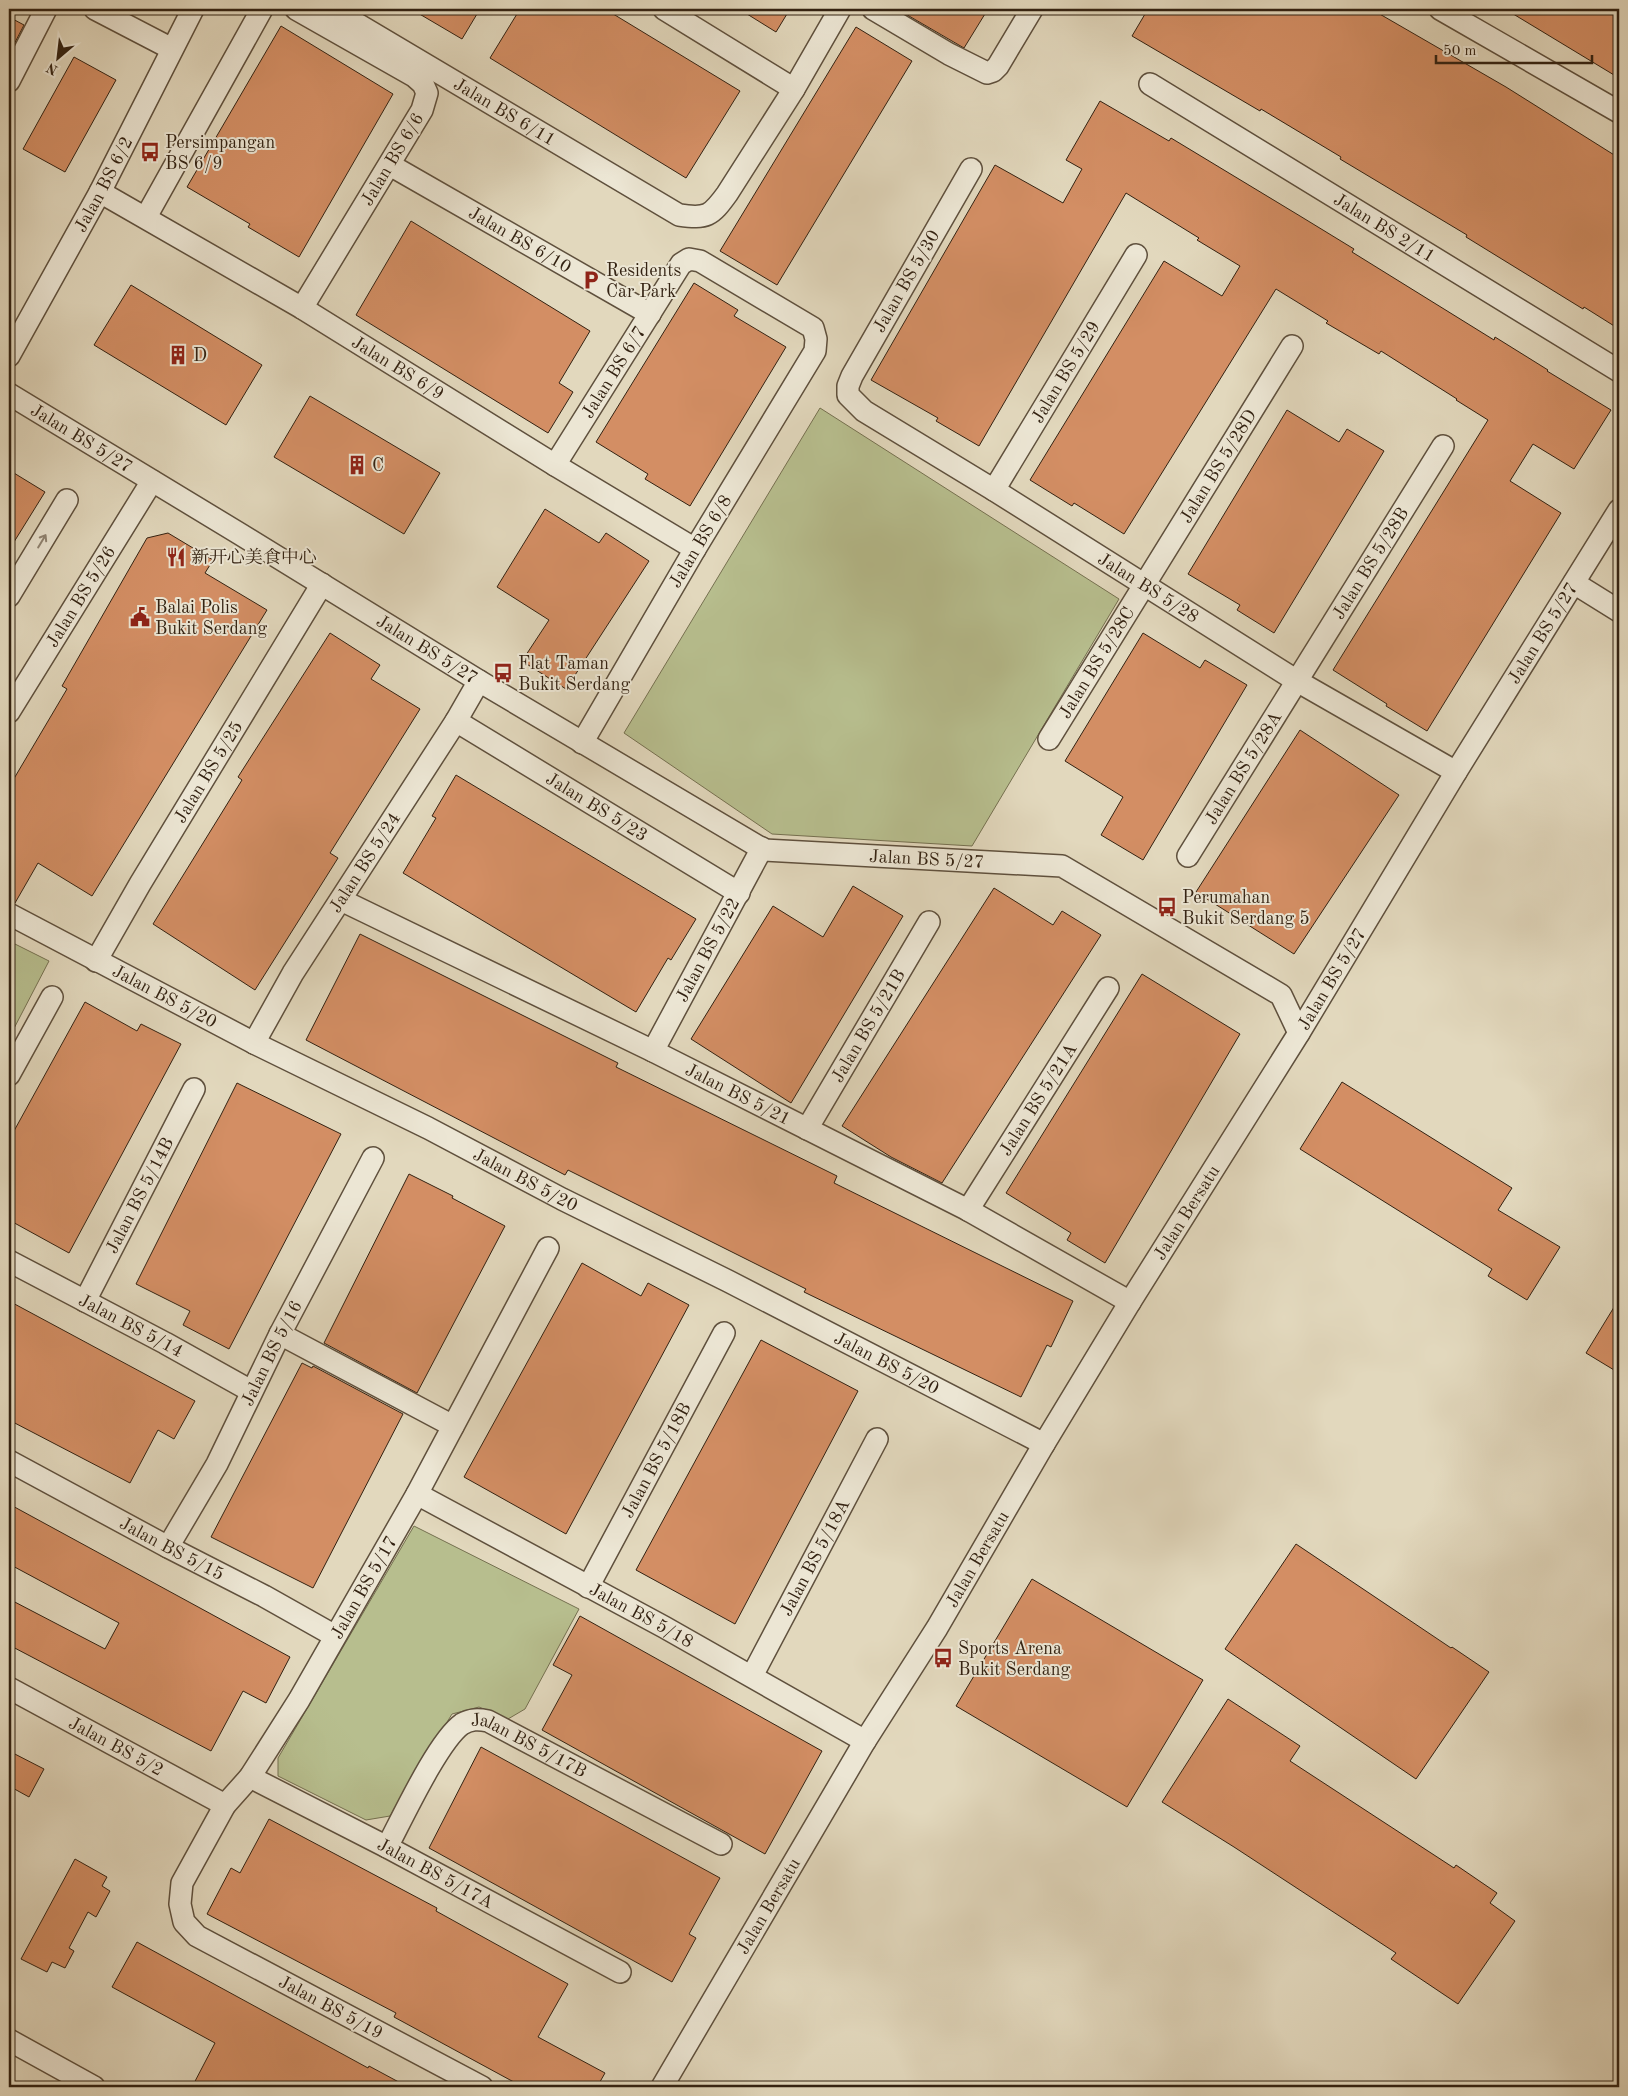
<svg xmlns="http://www.w3.org/2000/svg" width="1628" height="2096" font-family="'Old Standard TT','Noto Serif SC',serif">
  <style>
    .green { fill: #b7be8e; stroke: #757050 }
    .building { fill: #d38e64; stroke: #332212 }
    .lines { fill: none; stroke-linecap: round; stroke-linejoin: round }
    .minor-casing { stroke: #5f503d; stroke-width: 24 }
    .minor { stroke: #ece6d4; stroke-width: 21 }
    .oneway { stroke: #908473 }
    .labels { text-anchor: middle; stroke-width: 4; stroke-linejoin: round; paint-order: stroke }
    .street-label { font-size: 18px; fill: #332212; stroke: #ece6d4 }
    .poi-label { font-size: 18px; fill: #332212; stroke: #ece6d4; text-anchor: start }
  </style>
  <rect width="100%" height="100%" fill="#e2d8bd"/>
  <filter id="stains"><feTurbulence type="fractalNoise" baseFrequency=".004" numOctaves="4"/><feColorMatrix values="0 0 0 0 .2 0 0 0 0 .09 0 0 0 0 .02 0 0 0 .5 -.17"/></filter>
  <radialGradient id="worn" r=".72"><stop offset=".6" stop-color="#630" stop-opacity="0"/><stop offset="1" stop-color="#630" stop-opacity=".3"/></radialGradient>
  <g class="green">
    <path d="M820,408L1119,599L972,846L772,834L624,733Z"/>
    <path d="M9,941L49,961L9,1038Z"/>
    <path d="M414,1526L579,1609L525,1709L508,1719L479,1707L452,1714L390,1816L366,1820L278,1776V1758Z"/>
  </g>
  <g class="building">
    <path d="M411,9H480L462,39Z"/>
    <path d="M520,9H605L740,91L686,178L490,58Z"/>
    <path d="M739,9H790L776,32Z"/>
    <path d="M897,9H988L964,48Z"/>
    <path d="M1148,9H1371L1506,87L1619,158V329L1584,307L1583,309L1466,237L1467,235L1340,159L1341,157L1261,109L1260,111L1132,36Z"/>
    <path d="M1505,9H1619V78Z"/>
    <path d="M9,17L24,25L9,54Z"/>
    <path d="M281,26L393,94L299,257L248,227L250,224L187,187Z"/>
    <path d="M856,27L912,61L777,285L720,251Z"/>
    <path d="M74,57L116,80L65,172L23,149Z"/>
    <path d="M1100,101L1169,141L1171,138L1300,216L1354,249L1352,252L1494,340L1495,337L1548,370L1547,371L1611,410L1574,469L1533,444L1510,481L1561,513L1427,731L1386,706L1387,704L1333,670L1488,420L1456,400L1457,399L1381,351L1379,354L1326,323L1328,321L1276,289L1124,534L1074,503L1072,506L1030,480L1164,261L1222,296L1240,266L1197,240L1199,238L1126,193L979,446L936,421L938,418L871,380L995,165L1063,203L1082,169L1066,160Z"/>
    <path d="M411,221L590,331L559,383L573,392L548,433L356,315Z"/>
    <path d="M694,283L738,310L734,316L786,347L690,506L645,479L648,474L596,442Z"/>
    <path d="M131,285L262,365L226,425L94,345Z"/>
    <path d="M310,396L440,473L404,534L274,457Z"/>
    <path d="M1287,410L1339,442L1347,429L1384,451L1274,633L1237,610L1240,605L1188,574Z"/>
    <path d="M9,470L45,492L9,550Z"/>
    <path d="M545,509L599,543L606,533L649,561L566,689L522,661L549,620L497,587Z"/>
    <path d="M168,533L213,560L205,573L267,610L92,896L38,863L15,903L9,902V787L67,689L62,686L147,538Z"/>
    <path d="M330,633L380,665L371,679L420,709L330,853L338,858L255,990L153,924L242,780L238,777Z"/>
    <path d="M1143,633L1200,668L1205,660L1247,685L1143,860L1101,835L1123,797L1065,761Z"/>
    <path d="M1300,730L1399,795L1294,954L1196,892Z"/>
    <path d="M456,775L696,919L671,960L668,958L636,1012L403,873L436,818L432,816Z"/>
    <path d="M853,886L903,916L791,1103L691,1039L773,906L823,937Z"/>
    <path d="M994,888L1053,925L1062,911L1101,935L942,1183L891,1157L842,1126Z"/>
    <path d="M360,934L618,1063L616,1067L837,1176L834,1183L1073,1301L1051,1347L1047,1345L1021,1397L804,1292L806,1289L568,1170L565,1175L306,1040Z"/>
    <path d="M1142,974L1240,1034L1105,1263L1067,1240L1071,1233L1006,1193Z"/>
    <path d="M85,1002L137,1031L141,1024L181,1044L69,1253L9,1220V1140Z"/>
    <path d="M1342,1082L1512,1188L1498,1210L1560,1247L1527,1300L1488,1276L1492,1269L1300,1149Z"/>
    <path d="M237,1083L341,1134L229,1349L183,1325L190,1311L136,1284Z"/>
    <path d="M409,1174L453,1196L452,1198L505,1226L417,1393L324,1343Z"/>
    <path d="M582,1263L641,1296L648,1283L689,1305L566,1534L464,1477Z"/>
    <path d="M1619,1299V1373L1586,1353Z"/>
    <path d="M9,1301L195,1401L174,1439L158,1430L130,1483L9,1420Z"/>
    <path d="M761,1340L858,1391L735,1624L636,1570Z"/>
    <path d="M302,1363L312,1368L313,1366L403,1414L313,1588L211,1537Z"/>
    <path d="M9,1504L290,1657L266,1703L243,1691L211,1751L9,1645V1599L105,1649L119,1623L9,1564Z"/>
    <path d="M1296,1544L1451,1648L1452,1647L1489,1672L1416,1779L1225,1649Z"/>
    <path d="M1032,1579L1203,1680L1127,1807L956,1706Z"/>
    <path d="M580,1616L822,1751L765,1854L542,1730L572,1675L553,1665Z"/>
    <path d="M1228,1699L1300,1746L1290,1761L1454,1868L1456,1865L1497,1893L1490,1903L1515,1921L1458,2004L1391,1959L1396,1953L1234,1847L1162,1802Z"/>
    <path d="M481,1747L720,1878L689,1934L696,1938L672,1982L429,1848Z"/>
    <path d="M9,1751L44,1769L29,1797L9,1786Z"/>
    <path d="M269,1819L437,1908L436,1911L568,1984L538,2037L605,2073L597,2087H523L394,2017L396,2013L207,1914L231,1868L240,1873Z"/>
    <path d="M75,1859L107,1877L102,1886L110,1891L96,1917L88,1912L69,1948L74,1951L65,1968L52,1962L47,1972L21,1959Z"/>
    <path d="M137,1942L368,2068L369,2066L408,2087H192L215,2043L112,1987Z"/>
  </g>
  <g class="lines">
    <defs>
      <g id="minor">
        <path d="M95,9L172,49"/>
        <path d="M296,9L414,76L423,84L427,93L422,110L302,308"/>
        <path id="s1" d="M332,9L679,215C707,219 711,216 727,194L794,89L840,9"/>
        <path d="M664,9L794,89"/>
        <path d="M873,9L949,54L987,73L993,71L998,66L1032,9"/>
        <path d="M1440,9L1619,112"/>
        <path d="M9,81L46,9"/>
        <path id="s2" d="M1150,84L1619,371"/>
        <path id="s3" d="M390,165L650,314"/>
        <path id="s4" d="M971,169L852,376L848,386V395L864,411L994,490L1297,681L1456,772"/>
        <path id="s5" d="M100,192L302,308L555,465L695,549"/>
        <path d="M146,217L262,9"/>
        <path id="s6" d="M9,356L100,192L193,9"/>
        <path id="s7" d="M9,394L240,534L479,681L764,850L1062,866L1281,995L1299,1033"/>
        <path id="s8" d="M555,465L681,264L689,259L700,261L813,328L816,339L815,351L695,549L582,743"/>
        <path id="s9" d="M994,490L1136,255"/>
        <path d="M1574,583L1619,611"/>
        <path d="M9,596L67,500"/>
        <path id="s10" d="M9,712L152,481"/>
        <path id="s11" d="M456,721L739,893"/>
        <path id="s12" d="M1049,739L1292,346"/>
        <path id="s13" d="M1188,856L1443,446"/>
        <path id="s14" d="M341,900L653,1051L968,1210L1130,1302"/>
        <path id="s15" d="M9,914L254,1043L428,1128L562,1199L728,1281L1044,1444"/>
        <path id="s16" d="M96,961L140,884L322,584"/>
        <path id="s17" d="M254,1043L293,973L456,721L479,681"/>
        <path id="s18" d="M653,1051L762,848"/>
        <path d="M9,1075L52,997"/>
        <path id="s19" d="M807,1129L929,922"/>
        <path id="s20" d="M968,1210L1108,988"/>
        <path id="s21" d="M9,1261L165,1343L251,1391"/>
        <path id="s22" d="M85,1301L194,1089"/>
        <path d="M280,1334L453,1426"/>
        <path id="s23" d="M9,1461L168,1547L264,1596L335,1636"/>
        <path id="s24" d="M417,1494L664,1627L865,1741"/>
        <path id="s25" d="M168,1547L217,1464L280,1334L373,1158"/>
        <path id="s26" d="M588,1587L724,1333"/>
        <path id="s27" d="M752,1676L877,1439"/>
        <path id="s28" d="M9,1688L225,1805"/>
        <path id="s29" d="M250,1777L387,1847L620,1972"/>
        <path id="s30" d="M387,1847C402,1819 438,1741 462,1724C471,1719 478,1719 488,1721L721,1844"/>
        <path d="M9,2040L94,2087"/>
        <path id="s31" d="M482,2087L197,1936L184,1922L180,1904L182,1883L225,1805L250,1777L299,1700L417,1494L548,1248"/>
        <path id="s32" d="M662,2087L865,1741L937,1628L1044,1444L1130,1302L1299,1033L1456,772L1619,510"/>
      </g>
    </defs>
    <use href="#minor" class="minor-casing"/>
    <use href="#minor" class="minor"/>
  </g>
  <defs><path id="oneway-shaft" d="M-6 0H5M1.5-3L5.5 0L1.5 3" fill="none" stroke-width="1.6" stroke-linecap="round" stroke-linejoin="round" transform="scale(1.25)"/></defs>
  <use class="oneway" href="#oneway-shaft" transform="translate(42 541) rotate(-59)"/>
  <defs>
    <symbol id="bus-bare" viewBox="-9 -9 18 18"><path d="M-5-6H5V4H4V6H2V4H-2V6H-4V4H-5ZM-3.5-4V0h7V-4ZM-3.5 1.2v1.5H-2V1.2ZM2 1.2v1.5H3.5V1.2Z" fill="#8f2418" stroke="#ece6d4" stroke-width="2.5" paint-order="stroke"/></symbol>
    <symbol id="parking-bare" viewBox="-9 -9 18 18"><path d="M-3.5-5.5H1a3.5 3.5 0 0 1 0 7H-1V5.5H-3.5ZM-1-3.4V-.6H.8a1.4 1.4 0 0 0 0-2.8Z" fill="#8f2418" stroke="#ece6d4" stroke-width="2.5" paint-order="stroke"/></symbol>
    <symbol id="building-bare" viewBox="-9 -9 18 18"><path d="M-4-6H4V6H1V3H-1V6H-4ZM-2.5-4.3h1.7v1.8h-1.7ZM.8-4.3h1.7v1.8H.8ZM-2.5-1h1.7V.8h-1.7ZM.8-1h1.7V.8H.8Z" fill="#8f2418" stroke="#ece6d4" stroke-width="2.5" paint-order="stroke"/></symbol>
    <symbol id="restaurant-bare" viewBox="-9 -9 18 18"><path d="M-5-6h1v4h1v-4h1v4h1v-4h1v5L-1.5 .5V6h-2V.5L-5-1ZM5-6V6H3V1.5H1.5Q1.5-4 5-6Z" fill="#8f2418" stroke="#ece6d4" stroke-width="2.5" paint-order="stroke"/></symbol>
    <symbol id="civic-bare" viewBox="-9 -9 18 18"><path d="M-.6-6.5H3V-4.5H.6V-3L4-1V1h2V6H-6V1h2V-1L-.6-3ZM-1.2 2.5V6h2.4V2.5Z" fill="#8f2418" stroke="#ece6d4" stroke-width="2.5" paint-order="stroke"/></symbol>
  </defs>
  <g fill-rule="evenodd">
    <use href="#bus-bare" x="136" y="138" width="28" height="28"/>
    <use href="#parking-bare" x="577" y="266" width="28" height="28"/>
    <use href="#building-bare" x="164" y="341" width="28" height="28"/>
    <use href="#building-bare" x="343" y="451" width="28" height="28"/>
    <use href="#restaurant-bare" x="162" y="543" width="28" height="28"/>
    <use href="#civic-bare" x="126" y="603" width="28" height="28"/>
    <use href="#bus-bare" x="489" y="659" width="28" height="28"/>
    <use href="#bus-bare" x="1153" y="893" width="28" height="28"/>
    <use href="#bus-bare" x="929" y="1644" width="28" height="28"/>
  </g>
  <g class="labels">
    <g class="street-label">
      <text dy="6" stroke="none"><textPath href="#s1" startOffset="201">Jalan BS 6/11</textPath></text>
      <text transform="translate(392 159) rotate(-59)" y="6">Jalan BS 6/6</text>
      <text dy="6" stroke="none"><textPath href="#s6" startOffset="196">Jalan BS 6/2</textPath></text>
      <text dy="6" stroke="none"><textPath href="#s2" startOffset="275">Jalan BS 2/11</textPath></text>
      <text dy="6" stroke="none"><textPath href="#s3" startOffset="150">Jalan BS 6/10</textPath></text>
      <text transform="translate(906 281) rotate(-60)" y="6">Jalan BS 5/30</text>
      <text dy="6" stroke="none"><textPath href="#s5" startOffset="346">Jalan BS 6/9</textPath></text>
      <text dy="6" stroke="none"><textPath href="#s8" startOffset="110">Jalan BS 6/7</textPath></text>
      <text dy="6" stroke="none"><textPath href="#s9" startOffset="138">Jalan BS 5/29</textPath></text>
      <text dy="6" stroke="none"><textPath href="#s7" startOffset="85">Jalan BS 5/27</textPath></text>
      <text dy="6" stroke="none"><textPath href="#s12" startOffset="321">Jalan BS 5/28D</textPath></text>
      <text transform="translate(700 541) rotate(-59)" y="6">Jalan BS 6/8</text>
      <text dy="6" stroke="none"><textPath href="#s13" startOffset="345">Jalan BS 5/28B</textPath></text>
      <text dy="6" stroke="none"><textPath href="#s4" startOffset="616">Jalan BS 5/28</textPath></text>
      <text dy="6" stroke="none"><textPath href="#s10" startOffset="136">Jalan BS 5/26</textPath></text>
      <text dy="6" stroke="none"><textPath href="#s32" startOffset="1700">Jalan BS 5/27</textPath></text>
      <text dy="6" stroke="none"><textPath href="#s7" startOffset="490">Jalan BS 5/27</textPath></text>
      <text dy="6" stroke="none"><textPath href="#s12" startOffset="90">Jalan BS 5/28C</textPath></text>
      <text dy="6" stroke="none"><textPath href="#s13" startOffset="104">Jalan BS 5/28A</textPath></text>
      <text dy="6" stroke="none"><textPath href="#s16" startOffset="220">Jalan BS 5/25</textPath></text>
      <text dy="6" stroke="none"><textPath href="#s11" startOffset="165">Jalan BS 5/23</textPath></text>
      <text dy="6" stroke="none"><textPath href="#s7" startOffset="1045">Jalan BS 5/27</textPath></text>
      <text dy="6" stroke="none"><textPath href="#s17" startOffset="212">Jalan BS 5/24</textPath></text>
      <text dy="6" stroke="none"><textPath href="#s18" startOffset="115">Jalan BS 5/22</textPath></text>
      <text dy="6" stroke="none"><textPath href="#s32" startOffset="1295">Jalan BS 5/27</textPath></text>
      <text dy="6" stroke="none"><textPath href="#s15" startOffset="176">Jalan BS 5/20</textPath></text>
      <text dy="6" stroke="none"><textPath href="#s19" startOffset="120">Jalan BS 5/21B</textPath></text>
      <text dy="6" stroke="none"><textPath href="#s14" startOffset="442">Jalan BS 5/21</textPath></text>
      <text dy="6" stroke="none"><textPath href="#s20" startOffset="131">Jalan BS 5/21A</textPath></text>
      <text dy="6" stroke="none"><textPath href="#s15" startOffset="581">Jalan BS 5/20</textPath></text>
      <text dy="6" stroke="none"><textPath href="#s22" startOffset="119">Jalan BS 5/14B</textPath></text>
      <text dy="6" stroke="none"><textPath href="#s32" startOffset="1020">Jalan Bersatu</textPath></text>
      <text dy="6" stroke="none"><textPath href="#s21" startOffset="138">Jalan BS 5/14</textPath></text>
      <text dy="6" stroke="none"><textPath href="#s25" startOffset="220">Jalan BS 5/16</textPath></text>
      <text dy="6" stroke="none"><textPath href="#s15" startOffset="986">Jalan BS 5/20</textPath></text>
      <text dy="6" stroke="none"><textPath href="#s26" startOffset="144">Jalan BS 5/18B</textPath></text>
      <text dy="6" stroke="none"><textPath href="#s23" startOffset="185">Jalan BS 5/15</textPath></text>
      <text dy="6" stroke="none"><textPath href="#s27" startOffset="134">Jalan BS 5/18A</textPath></text>
      <text dy="6" stroke="none"><textPath href="#s32" startOffset="615">Jalan Bersatu</textPath></text>
      <text dy="6" stroke="none"><textPath href="#s31" startOffset="729">Jalan BS 5/17</textPath></text>
      <text dy="6" stroke="none"><textPath href="#s24" startOffset="255">Jalan BS 5/18</textPath></text>
      <text dy="6" stroke="none"><textPath href="#s28" startOffset="122">Jalan BS 5/2</textPath></text>
      <text dy="6" stroke="none"><textPath href="#s30" startOffset="218">Jalan BS 5/17B</textPath></text>
      <text dy="6" stroke="none"><textPath href="#s29" startOffset="209">Jalan BS 5/17A</textPath></text>
      <text dy="6" stroke="none"><textPath href="#s32" startOffset="210">Jalan Bersatu</textPath></text>
      <text transform="translate(331 2007) rotate(28)" y="6">Jalan BS 5/19</text>
    </g>
    <g class="poi-label">
      <text x="165" y="148">Persimpangan<tspan x="165" dy="21">BS 6/9</tspan></text>
      <text x="606" y="276">Residents<tspan x="606" dy="21">Car Park</tspan></text>
      <text x="193" y="361">D</text>
      <text x="372" y="471">C</text>
      <text x="191" y="563">新开心美食中心</text>
      <text x="155" y="613">Balai Polis<tspan x="155" dy="21">Bukit Serdang</tspan></text>
      <text x="518" y="669">Flat Taman<tspan x="518" dy="21">Bukit Serdang</tspan></text>
      <text x="1182" y="903">Perumahan<tspan x="1182" dy="21">Bukit Serdang 5</tspan></text>
      <text x="958" y="1654">Sports Arena<tspan x="958" dy="21">Bukit Serdang</tspan></text>
    </g>
  </g>
  <rect width="1628" height="2096" fill="none" stroke="#e2d8bd" stroke-width="30"/>
  <rect x="10" y="10" width="1608" height="2076" fill="none" stroke="#332212" stroke-width="2.5"/>
  <rect x="15" y="15" width="1598" height="2066" fill="none" stroke="#332212"/>
  <g transform="translate(58 58) rotate(208)" stroke="#ece6d4" stroke-width="4" paint-order="stroke">
  <path d="M0-4L9 19L0 12L-9 19Z" fill="#332212"/>
  <text y="-8" font-size="14" font-weight="bold" text-anchor="middle" fill="#332212">N</text>
  </g>
  <path d="M1436 55v8h156v-8" fill="none" stroke="#332212" stroke-width="2.5"/>
  <text x="1443" y="55" font-size="15" fill="#332212" stroke="#ece6d4" stroke-width="4" paint-order="stroke">50 m</text>
  <rect width="100%" height="100%" filter="url(#stains)"/>
  <rect width="100%" height="100%" fill="url(#worn)"/>
</svg>
